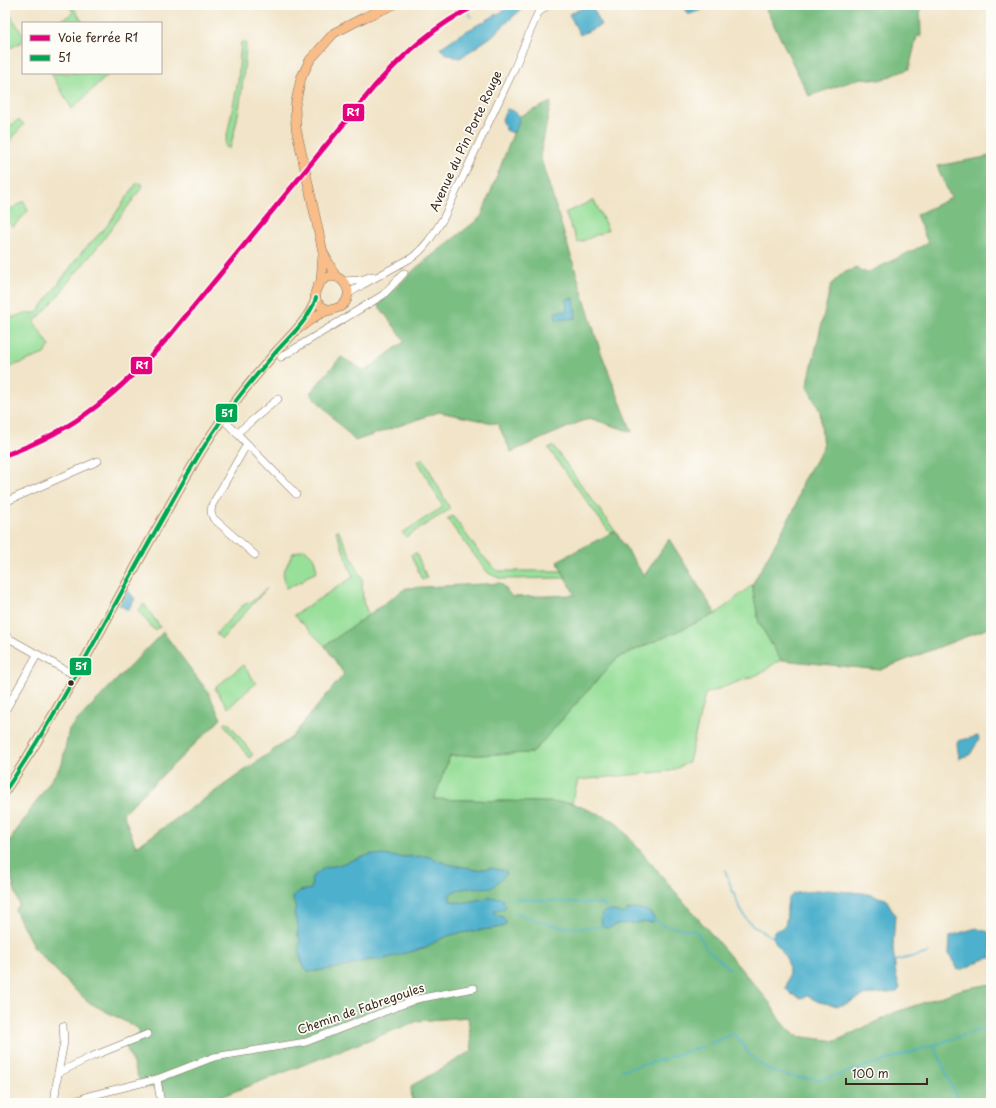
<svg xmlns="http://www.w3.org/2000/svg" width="996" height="1108" font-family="'Playpen Sans',sans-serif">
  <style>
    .green { fill: #98df9a; stroke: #6a845c }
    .forest { fill: #7abe82; stroke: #5a7450 }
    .water { fill: #4db0cc; stroke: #446d75 }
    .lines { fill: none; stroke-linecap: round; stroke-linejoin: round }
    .stream { stroke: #4db0cc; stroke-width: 1.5 }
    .minor-casing { stroke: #7b6b5a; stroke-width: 8 }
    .major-casing { stroke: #7b6b5a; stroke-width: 10 }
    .minor { stroke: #fff; stroke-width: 7 }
    .major { stroke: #f8bd89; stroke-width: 9 }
    .bus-1-casing { stroke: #fdfcf7; stroke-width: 7 }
    .bus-1 { stroke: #00a651; stroke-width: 4 }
    .rail-1-casing { stroke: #fdfcf7; stroke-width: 8 }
    .rail-1 { stroke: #e5007d; stroke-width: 5 }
    .bus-dot { fill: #3b2a1e; stroke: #fdfcf7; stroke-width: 1.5 }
    .labels { text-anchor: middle; stroke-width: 3.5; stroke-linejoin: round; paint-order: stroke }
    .street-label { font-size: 12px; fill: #3b2a1e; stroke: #fdfcf7 }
    .line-badge { stroke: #fdfcf7; stroke-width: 1.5 }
    .badge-label { font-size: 11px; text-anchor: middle; font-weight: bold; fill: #fff }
  </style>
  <rect width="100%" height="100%" fill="#fdfcf7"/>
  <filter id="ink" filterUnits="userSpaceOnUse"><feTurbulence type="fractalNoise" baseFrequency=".025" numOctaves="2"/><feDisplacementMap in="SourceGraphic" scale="8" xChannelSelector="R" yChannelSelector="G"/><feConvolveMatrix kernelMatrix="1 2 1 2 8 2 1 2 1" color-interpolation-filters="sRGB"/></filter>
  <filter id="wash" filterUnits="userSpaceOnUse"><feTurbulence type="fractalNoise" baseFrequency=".012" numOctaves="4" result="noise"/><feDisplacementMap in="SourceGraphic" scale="16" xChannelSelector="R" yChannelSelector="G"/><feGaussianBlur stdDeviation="0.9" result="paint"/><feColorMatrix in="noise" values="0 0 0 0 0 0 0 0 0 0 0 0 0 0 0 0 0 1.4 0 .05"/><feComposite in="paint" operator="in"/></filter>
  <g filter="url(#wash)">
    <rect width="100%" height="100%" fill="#f1e4c8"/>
    <g class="green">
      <path d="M69,5H72L83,23H57L73,13Z"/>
      <path d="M5,6L23,35V41L5,51Z"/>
      <path d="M241,42L246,43C244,78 240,114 230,148H227L225,145L238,82Z"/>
      <path d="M51,73H110L72,109Z"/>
      <path d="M18,120L24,124L5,147V130Z"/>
      <path d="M141,183L143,186L100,244L65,286C62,293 41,315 34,322L50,346L44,354L5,369V320L25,313H37L81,253L107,226L136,184Z"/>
      <path d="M594,200L608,230L578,243L565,213Z"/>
      <path d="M24,201L28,211L13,227L5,220V205L11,209Z"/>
      <path d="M553,446L615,531L610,533L548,448Z"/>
      <path d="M423,458L450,509L406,537L402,533L443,507L418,461Z"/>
      <path d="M453,516L478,551L497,571H562L566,578L501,579L488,573L447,519Z"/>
      <path d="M338,530L362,578L363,602L369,615L325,646L294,615L353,577L336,531Z"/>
      <path d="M305,549L314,558L317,572L306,577L303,581L286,588L283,573L293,553Z"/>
      <path d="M416,553L427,578L422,580L411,555Z"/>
      <path d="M752,585L759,623L781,660L775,663L762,673L705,694L689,762L671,771L578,780L572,803L433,799L450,756L532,753L617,658L716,614Z"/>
      <path d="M267,588L222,639L216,634L242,606L254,600Z"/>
      <path d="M144,604L160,627L154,630L138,610Z"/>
      <path d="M243,665L256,683L228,708L215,688Z"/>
      <path d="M228,722L253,755L249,758L224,724Z"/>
    </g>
    <g class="forest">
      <path d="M764,5H920L921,36H917L909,69L880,80L861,78L809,96Z"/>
      <path d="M551,102L540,156L600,350L632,432L589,418L511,452L498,424L439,412L355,441L310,393L341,357L365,371L405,341L378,305L416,268L481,217L520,116Z"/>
      <path d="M991,156V627L880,670L781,660L759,623L752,585L795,508L802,482L823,448L820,411L807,387L831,284L843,273L856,268L867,273L928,243L916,215L951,198L937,166Z"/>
      <path d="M615,531L644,576L669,539L716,614L617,658L532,753L450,756L434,799L572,803L615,821L770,1003L780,1021L796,1036L836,1041L896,1012L963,989L991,984V1103H412L411,1086L472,1051L468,1017L418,1021L204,1103H164L162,1087H142L124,1041L139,1035V1029L90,1003L75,990L34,948L15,910L19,905L5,855V843H8L62,764L69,729L163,632L208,692L221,719L123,813L136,847L292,737L344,674L325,646L406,588L501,583L512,597L575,595L557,561Z"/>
    </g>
    <g class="water">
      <path d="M514,5H526L491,37L460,58C453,57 444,54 440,48L459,35Z"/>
      <path d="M589,5H592L601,25L580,35L569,14Z"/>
      <path d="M686,5H715L690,14H688L685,8Z"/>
      <path d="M507,109C521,112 522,122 513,133L506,130L502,119Z"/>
      <path d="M574,298L576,318L556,320L555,312L567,311L566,299Z"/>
      <path d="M128,590L135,599L128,610L119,605Z"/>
      <path d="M978,736L979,739L970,755L959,758L957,744L958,741Z"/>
      <path d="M372,854L399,857L427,856L447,864L470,868L473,870L491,868L506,871V874L493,887C479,889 460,885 449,895L451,901C466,906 484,895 501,898L506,905L504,909L495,910L494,913C500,916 505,916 506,924L502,927L455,934L445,937L424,948L381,960H368L345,967L309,972L304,967L301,960L299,949L300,941L297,933C302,923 290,917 296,907L293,901V896L300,891L311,889L312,884L311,878L324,868L338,865Z"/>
      <path d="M827,890L864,893L886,899L895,915L893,948L896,975L900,988L897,992L865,995L848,1003L838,1006L819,1002L807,996L801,998L791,994L786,989C788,980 791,967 786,958C782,951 776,945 773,937L774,931C777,930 781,929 783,927C791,919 782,901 793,894C797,892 820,891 827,890Z"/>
      <path d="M635,909C646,910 650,910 655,920L653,922L618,924L612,927L606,928L602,926L601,918L604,912C610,910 616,911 623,914L628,910Z"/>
      <path d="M976,928L988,932H991V958C978,959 970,969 958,970L949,954L950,936Z"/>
    </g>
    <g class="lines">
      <g class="stream">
        <path d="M469,13L471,17"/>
        <path d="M725,870C731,886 738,909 749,922C756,929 764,933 773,937"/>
        <path d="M501,898L511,899"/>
        <path d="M517,899L604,904L608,912"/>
        <path d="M515,912C539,921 553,928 579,928C587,928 597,928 604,925"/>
        <path d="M654,920L666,926L692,930L698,933L706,948L730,969"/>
        <path d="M894,961L929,953"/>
        <path d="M709,1044L732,1034L736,1035L748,1053L767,1069L790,1077L821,1079L839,1075L934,1045L959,1103"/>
        <path d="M934,1045L991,1026"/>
        <path d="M669,1057L703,1046"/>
        <path d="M622,1070L665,1059"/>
      </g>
    </g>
  </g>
  <g filter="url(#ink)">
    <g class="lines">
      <defs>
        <g id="minor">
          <path d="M343,281L361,280L372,276"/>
          <path d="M348,294L362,285L413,257C426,247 434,233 443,219L514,69L538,13L548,5"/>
          <path d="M281,357L383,295L404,273"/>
          <path d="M222,418L296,494"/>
          <path d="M237,433L278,399"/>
          <path d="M247,444L212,505L211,512L213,518L255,555"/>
          <path d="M5,502L98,461"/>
          <path d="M5,636L76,676"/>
          <path d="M5,711L37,655"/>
          <path d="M58,1073L64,1042L63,1026"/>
          <path d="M157,1079L161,1103"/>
          <path d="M54,1103L58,1073L93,1056L148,1034"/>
          <path d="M71,1103L89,1096L157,1079L214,1057L306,1042L417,999L474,988"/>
        </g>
        <g id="major">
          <path d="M336,277L323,252L296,128L295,106L301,78L310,60L334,33L365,17L393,5"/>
          <path d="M321,281L323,253"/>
          <path d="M301,327C308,322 314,316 322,313C331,308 343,310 347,299C349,294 348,288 345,284C328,259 295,304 332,310"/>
          <path d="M5,791C65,703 112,607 165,514C180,487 195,460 212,434C231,405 253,379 275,353C290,336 309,320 316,298"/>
        </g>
      </defs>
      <use href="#minor" class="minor-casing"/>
      <use href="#major" class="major-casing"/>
      <use href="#minor" class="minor"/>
      <use href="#major" class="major"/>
      <defs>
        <path id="bus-1" d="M5,791C65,703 112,607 165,514C180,487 195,460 212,434C231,405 253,379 275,353C290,336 309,320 316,298"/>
      </defs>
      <use href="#bus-1" class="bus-1-casing"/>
      <use href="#bus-1" class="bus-1"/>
      <defs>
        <path id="rail-1" d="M5,455C76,431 123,389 171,334L374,87C404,54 436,24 477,5"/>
      </defs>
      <use href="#rail-1" class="rail-1-casing"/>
      <use href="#rail-1" class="rail-1"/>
    </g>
  </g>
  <circle class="bus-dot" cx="71" cy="683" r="3.5"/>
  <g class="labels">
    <g class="street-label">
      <text transform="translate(466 141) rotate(-65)" y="4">Avenue du Pin Porte Rouge</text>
      <text transform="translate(361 1009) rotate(-19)" y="4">Chemin de Fabregoules</text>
    </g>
  </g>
  <g class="line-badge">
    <rect x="342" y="103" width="23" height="19" rx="4" fill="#e5007d"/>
    <rect x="130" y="356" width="23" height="19" rx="4" fill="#e5007d"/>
    <rect x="215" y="403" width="23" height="20" rx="4" fill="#00a651"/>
    <rect x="69" y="657" width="23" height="19" rx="4" fill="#00a651"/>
  </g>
  <g class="badge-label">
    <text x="353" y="116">R1</text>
    <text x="142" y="369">R1</text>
    <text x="227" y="417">51</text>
    <text x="81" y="670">51</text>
  </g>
  <rect width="996" height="1108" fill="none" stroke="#fdfcf7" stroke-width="20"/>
  <rect x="22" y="22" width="140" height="52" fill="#fdfcf7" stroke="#afa8a0"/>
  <rect x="30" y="35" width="20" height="6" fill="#e5007d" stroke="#afa8a0"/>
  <text x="58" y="42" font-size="12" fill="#3b2a1e">Voie ferrée R1</text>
  <rect x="30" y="55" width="20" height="6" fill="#00a651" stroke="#afa8a0"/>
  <text x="58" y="62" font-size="12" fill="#3b2a1e">51</text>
  <path d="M846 1078v6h81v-6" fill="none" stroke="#3b2a1e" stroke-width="2"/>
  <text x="852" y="1078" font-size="12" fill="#3b2a1e" stroke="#fdfcf7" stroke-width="3" paint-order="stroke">100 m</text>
</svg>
